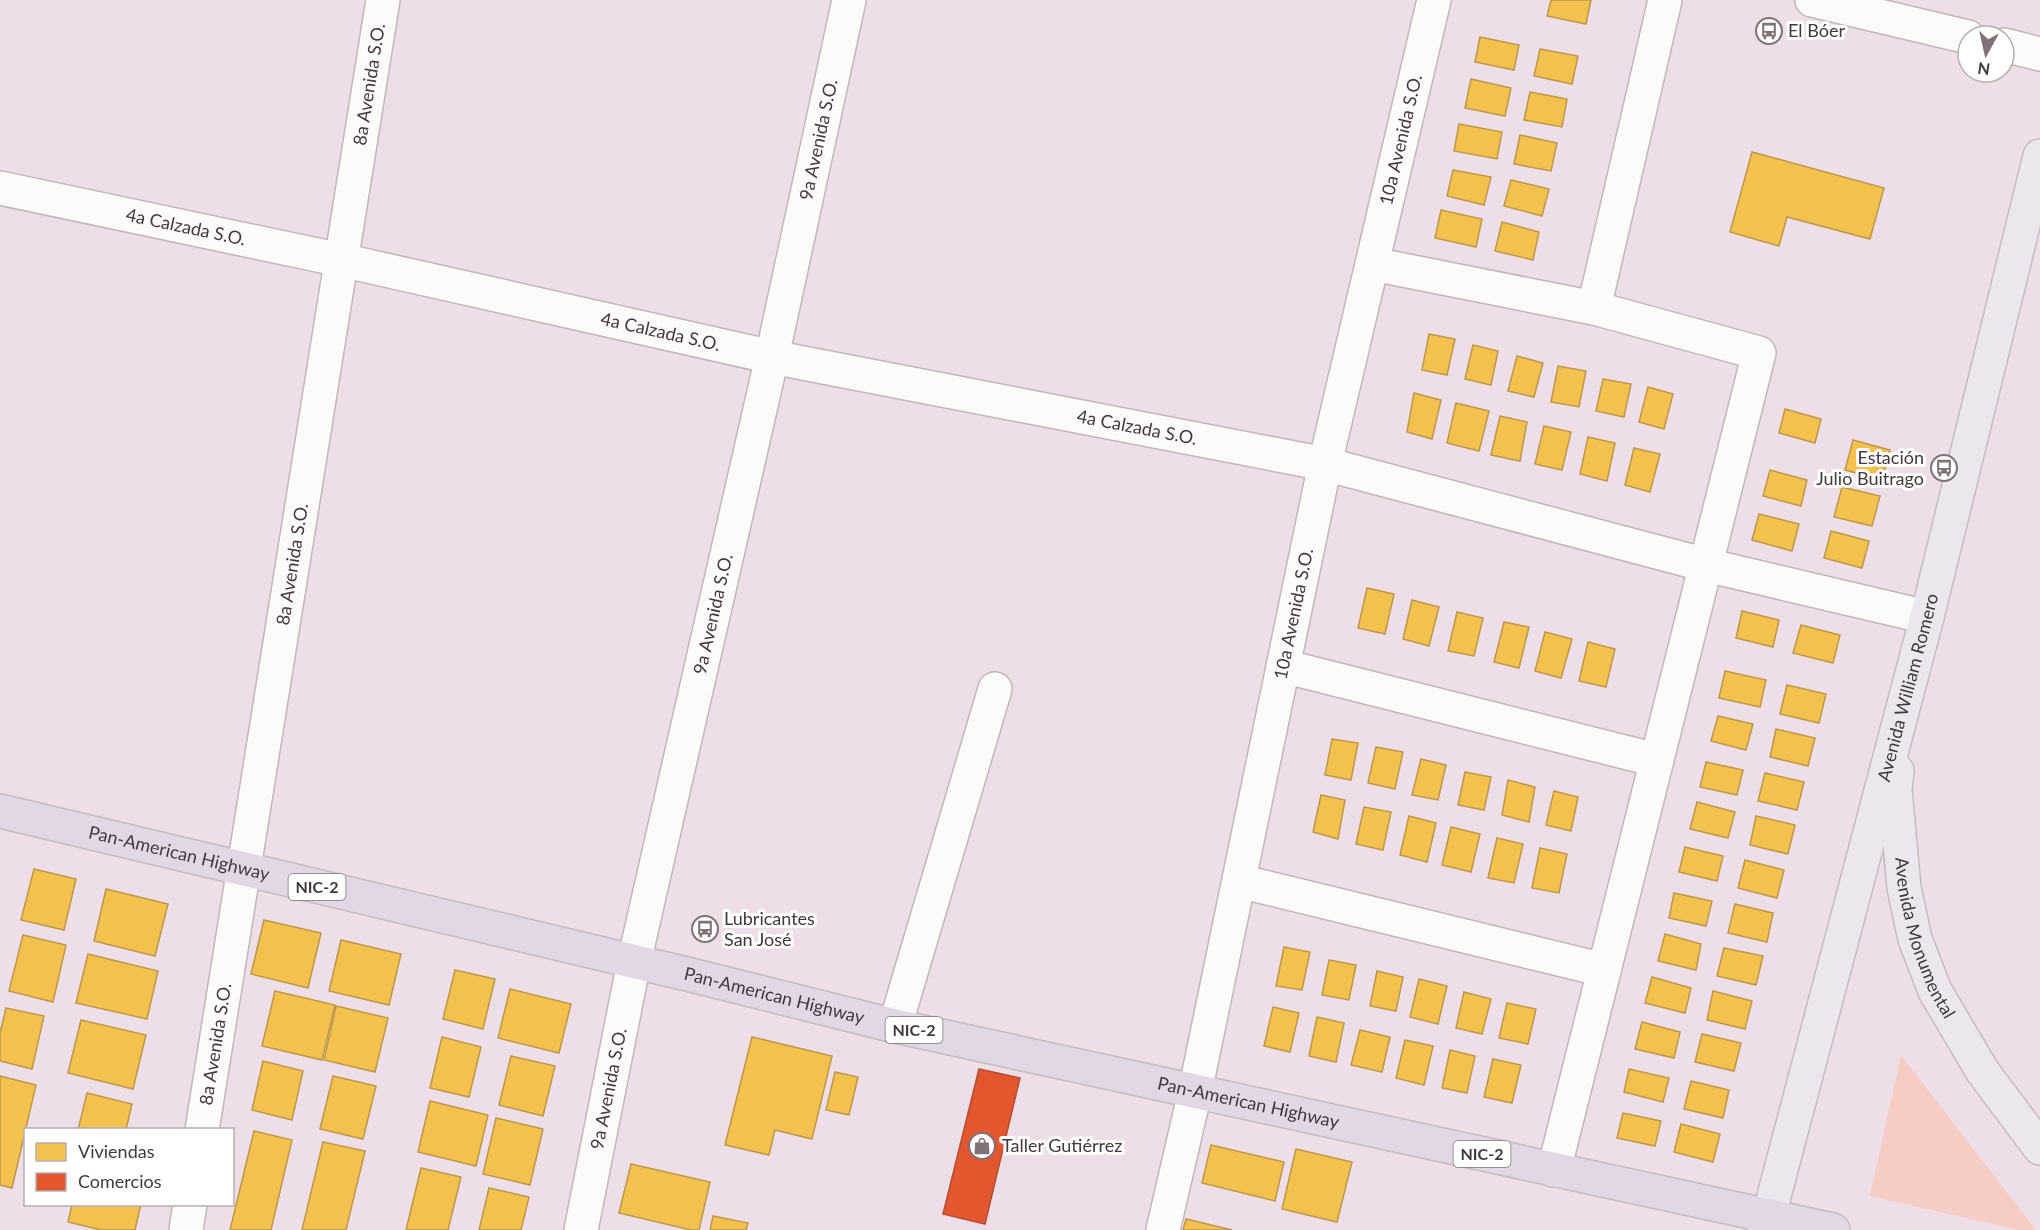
<svg xmlns="http://www.w3.org/2000/svg" width="2040" height="1230" font-family="Lato,sans-serif">
  <style>
    .green { fill: #f6cdc4 }
    .homes { fill: #f2c14e; stroke: #be984a; stroke-width: 1.5 }
    .shops { fill: #e4572e; stroke: #b44e33; stroke-width: 1.5 }
    .lines { fill: none; stroke-linecap: round; stroke-linejoin: round }
    .minor-casing { stroke: #c2b6bd; stroke-width: 36 }
    .major-casing { stroke: #c5bcc1; stroke-width: 36 }
    .highway-casing { stroke: #c5bcc1; stroke-width: 36 }
    .minor { stroke: #fcfafb; stroke-width: 33 }
    .major { stroke: #ece6ee; stroke-width: 33 }
    .highway { stroke: #e1d7e5; stroke-width: 33 }
    .labels { text-anchor: middle; stroke-width: 6; stroke-linejoin: round; paint-order: stroke }
    .shield { fill: #fff; stroke: #7b7479; stroke-width: 1.5 }
    .shield-label { font-size: 16px; font-weight: bold; fill: #43383f }
    .poi-label { font-size: 18px; fill: #43383f; stroke: #fff; text-anchor: start }
    .street-label { font-size: 18px; fill: #43383f; stroke: #fff }
  </style>
  <rect width="100%" height="100%" fill="#eedee7"/>
  <path class="green" d="M1901,1055L2036,1230H2019L1870,1196Z"/>
  <g class="homes">
    <path d="M1551,0H1591L1586,24L1547,16Z"/>
    <path d="M1480,37L1519,45L1514,70L1475,62Z"/>
    <path d="M1540,49L1578,56L1572,84L1534,76Z"/>
    <path d="M1471,79L1511,88L1505,116L1465,108Z"/>
    <path d="M1530,92L1567,99L1562,127L1524,120Z"/>
    <path d="M1459,124L1502,132L1497,159L1454,151Z"/>
    <path d="M1520,135L1557,143L1551,171L1514,164Z"/>
    <path d="M1752,152L1884,188L1870,239L1787,217L1779,246L1730,232Z"/>
    <path d="M1453,170L1491,177L1484,205L1447,196Z"/>
    <path d="M1511,180L1549,189L1542,216L1504,206Z"/>
    <path d="M1441,210L1482,219L1476,247L1435,238Z"/>
    <path d="M1502,222L1539,232L1533,260L1495,251Z"/>
    <path d="M1429,334L1455,339L1447,375L1422,370Z"/>
    <path d="M1473,345L1498,351L1491,385L1465,379Z"/>
    <path d="M1517,356L1543,363L1534,397L1508,391Z"/>
    <path d="M1558,366L1586,371L1579,407L1551,402Z"/>
    <path d="M1603,379L1631,384L1624,417L1596,411Z"/>
    <path d="M1648,387L1673,394L1664,429L1639,422Z"/>
    <path d="M1414,393L1441,400L1432,439L1407,432Z"/>
    <path d="M1456,403L1489,411L1479,451L1447,443Z"/>
    <path d="M1785,409L1821,419L1815,443L1779,433Z"/>
    <path d="M1500,416L1527,422L1520,461L1491,455Z"/>
    <path d="M1544,426L1571,432L1562,470L1535,464Z"/>
    <path d="M1588,437L1615,443L1607,481L1580,474Z"/>
    <path d="M1853,440L1890,450L1882,480L1845,470Z"/>
    <path d="M1634,448L1660,454L1650,492L1625,485Z"/>
    <path d="M1770,470L1807,480L1801,506L1763,496Z"/>
    <path d="M1842,487L1880,496L1872,526L1834,517Z"/>
    <path d="M1759,514L1799,524L1792,551L1752,540Z"/>
    <path d="M1831,531L1869,541L1862,568L1824,558Z"/>
    <path d="M1367,588L1394,594L1385,634L1358,628Z"/>
    <path d="M1412,600L1439,607L1429,646L1403,639Z"/>
    <path d="M1742,611L1779,620L1773,647L1736,638Z"/>
    <path d="M1457,612L1483,618L1474,656L1448,651Z"/>
    <path d="M1504,622L1529,627L1519,668L1494,662Z"/>
    <path d="M1801,625L1840,635L1833,663L1793,653Z"/>
    <path d="M1545,632L1572,639L1561,678L1535,671Z"/>
    <path d="M1588,642L1615,649L1606,687L1579,681Z"/>
    <path d="M1725,671L1766,680L1760,707L1719,698Z"/>
    <path d="M1787,685L1826,694L1819,723L1780,714Z"/>
    <path d="M1718,716L1753,724L1746,750L1711,741Z"/>
    <path d="M1776,729L1815,738L1808,766L1770,757Z"/>
    <path d="M1332,739L1358,743L1351,780L1325,775Z"/>
    <path d="M1376,747L1403,752L1395,789L1368,783Z"/>
    <path d="M1421,759L1446,765L1438,800L1412,795Z"/>
    <path d="M1706,762L1743,770L1737,795L1700,787Z"/>
    <path d="M1465,772L1491,777L1484,810L1458,805Z"/>
    <path d="M1765,773L1804,782L1797,810L1758,801Z"/>
    <path d="M1508,780L1535,787L1529,822L1502,815Z"/>
    <path d="M1554,791L1578,797L1571,831L1546,825Z"/>
    <path d="M1321,795L1345,800L1338,839L1313,832Z"/>
    <path d="M1697,802L1735,812L1728,838L1690,829Z"/>
    <path d="M1364,807L1391,812L1383,850L1356,844Z"/>
    <path d="M1409,816L1436,823L1427,862L1400,855Z"/>
    <path d="M1756,816L1795,825L1788,854L1750,845Z"/>
    <path d="M1451,827L1480,834L1471,872L1442,865Z"/>
    <path d="M1497,838L1523,844L1514,883L1488,878Z"/>
    <path d="M1685,847L1723,856L1717,881L1679,872Z"/>
    <path d="M1540,848L1567,854L1559,893L1532,888Z"/>
    <path d="M1745,860L1784,870L1777,898L1738,888Z"/>
    <path d="M34,869L76,879L64,930L21,920Z"/>
    <path d="M106,889L168,904L155,956L94,941Z"/>
    <path d="M1674,893L1712,901L1706,926L1669,918Z"/>
    <path d="M1735,904L1773,913L1767,942L1728,933Z"/>
    <path d="M264,920L321,933L308,988L251,974Z"/>
    <path d="M1665,934L1701,944L1696,970L1658,961Z"/>
    <path d="M23,935L66,945L53,1002L9,991Z"/>
    <path d="M341,940L401,954L389,1005L329,991Z"/>
    <path d="M1284,947L1310,952L1302,990L1276,986Z"/>
    <path d="M1724,948L1763,956L1756,985L1717,976Z"/>
    <path d="M88,954L158,971L147,1019L76,1003Z"/>
    <path d="M1329,960L1356,965L1349,1000L1322,995Z"/>
    <path d="M455,970L495,979L483,1029L443,1019Z"/>
    <path d="M1377,971L1403,977L1396,1011L1370,1006Z"/>
    <path d="M1652,977L1691,988L1685,1013L1645,1003Z"/>
    <path d="M1419,979L1447,986L1438,1024L1410,1017Z"/>
    <path d="M510,989L571,1004L559,1053L498,1038Z"/>
    <path d="M275,991L335,1005L322,1060L262,1046Z"/>
    <path d="M1713,991L1752,1001L1745,1029L1707,1020Z"/>
    <path d="M1464,992L1491,999L1482,1034L1456,1028Z"/>
    <path d="M1507,1003L1536,1009L1528,1044L1499,1038Z"/>
    <path d="M336,1006L388,1018L375,1072L324,1060Z"/>
    <path d="M1273,1007L1299,1013L1290,1052L1264,1046Z"/>
    <path d="M6,1008L44,1016L32,1069L0,1061V1033Z"/>
    <path d="M1317,1017L1344,1023L1336,1062L1309,1056Z"/>
    <path d="M81,1020L146,1035L133,1089L68,1073Z"/>
    <path d="M1642,1022L1680,1032L1674,1058L1635,1049Z"/>
    <path d="M1360,1030L1390,1037L1382,1072L1351,1065Z"/>
    <path d="M1702,1034L1741,1043L1734,1071L1695,1062Z"/>
    <path d="M442,1037L481,1047L469,1097L430,1088Z"/>
    <path d="M752,1037L832,1056L812,1139L775,1130L769,1155L725,1145Z"/>
    <path d="M1405,1040L1433,1046L1424,1085L1396,1078Z"/>
    <path d="M1450,1050L1475,1056L1467,1093L1442,1088Z"/>
    <path d="M511,1056L555,1066L543,1116L499,1105Z"/>
    <path d="M1493,1059L1521,1065L1512,1103L1484,1097Z"/>
    <path d="M263,1061L303,1071L292,1120L252,1110Z"/>
    <path d="M1629,1069L1669,1078L1663,1102L1624,1092Z"/>
    <path d="M835,1072L858,1077L849,1115L826,1110Z"/>
    <path d="M0,1076L36,1085L12,1188L0,1185Z"/>
    <path d="M333,1076L376,1086L363,1139L320,1129Z"/>
    <path d="M1691,1081L1729,1090L1723,1118L1684,1109Z"/>
    <path d="M87,1093L132,1104L126,1130H78Z"/>
    <path d="M430,1101L488,1115L476,1166L418,1152Z"/>
    <path d="M1623,1113L1661,1121L1655,1146L1617,1138Z"/>
    <path d="M496,1118L543,1129L530,1185L483,1174Z"/>
    <path d="M1681,1124L1720,1134L1713,1162L1674,1152Z"/>
    <path d="M254,1131L292,1140L271,1230H230Z"/>
    <path d="M323,1142L365,1151L346,1230H302Z"/>
    <path d="M1211,1145L1284,1162L1275,1201L1202,1183Z"/>
    <path d="M1296,1149L1352,1162L1337,1222L1282,1209Z"/>
    <path d="M631,1164L710,1182L699,1230H691L619,1213Z"/>
    <path d="M421,1168L461,1177L448,1230H406Z"/>
    <path d="M489,1188L529,1197L521,1230H479Z"/>
    <path d="M72,1204H141L135,1230H101L68,1222Z"/>
    <path d="M713,1216L748,1223L746,1230H710Z"/>
    <path d="M1186,1219L1232,1230H1183Z"/>
  </g>
  <path class="shops" d="M979,1069L1020,1078L985,1224L943,1214Z"/>
  <g class="lines">
    <defs>
      <g id="minor">
        <path d="M1812,0L1968,37"/>
        <path d="M2004,45L2040,54"/>
        <path id="s1" d="M0,188L341,260L772,357L1325,464L1706,565L1927,617"/>
        <path d="M1373,264L1594,308L1759,353L1554,1170"/>
        <path d="M1594,308L1665,0"/>
        <path d="M1283,666L1656,760"/>
        <path d="M1239,881L1604,970"/>
        <path d="M895,1026L995,689"/>
        <path id="s2" d="M202,1130L383,0"/>
        <path d="M186,1230L190,1204"/>
        <path id="s3" d="M581,1230L634,962L772,357L849,0"/>
        <path id="s4" d="M1163,1230L1195,1092L1325,464L1434,0"/>
      </g>
      <g id="major">
        <path id="s5" d="M1897,771L1895,790L1904,888L1915,939L1935,991L1983,1072L2040,1148"/>
        <path id="s6" d="M1765,1230L1927,617L2040,156"/>
      </g>
      <g id="highway">
        <path id="s7" d="M0,811L691,975L895,1026L1833,1230"/>
      </g>
    </defs>
    <use href="#minor" class="minor-casing"/>
    <use href="#major" class="major-casing"/>
    <use href="#highway" class="highway-casing"/>
    <use href="#minor" class="minor"/>
    <use href="#major" class="major"/>
    <use href="#highway" class="highway"/>
  </g>
  <defs>
    <symbol id="bus-ring" viewBox="-11 -11 22 22"><circle r="9.5" fill="#fff" stroke="#7f727a" stroke-width="1.5"/><path d="M-5-6H5V4H4V6H2V4H-2V6H-4V4H-5ZM-3.5-4V0h7V-4ZM-3.5 1.2v1.5H-2V1.2ZM2 1.2v1.5H3.5V1.2Z" fill="#7f727a"/></symbol>
    <symbol id="shop-ring" viewBox="-11 -11 22 22"><circle r="9.5" fill="#fff" stroke="#7f727a" stroke-width="1.5"/><path d="M-5-2.5h2.3a2.7 3.5 0 0 1 5.4 0H5L5.5 6h-11ZM-1.5-2.5h3a1.5 2.3 0 0 0-3 0Z" fill="#7f727a"/></symbol>
  </defs>
  <g fill-rule="evenodd">
    <use href="#bus-ring" x="1754" y="16" width="30" height="30"/>
    <use href="#bus-ring" x="1929" y="453" width="30" height="30"/>
    <use href="#bus-ring" x="690" y="914" width="30" height="30"/>
    <use href="#shop-ring" x="967" y="1131" width="30" height="30"/>
  </g>
  <g class="labels">
    <g class="shield">
      <rect x="288.5" y="874" width="57" height="26" rx="4.5"/>
      <rect x="885.5" y="1017" width="57" height="26" rx="4.5"/>
      <rect x="1453.5" y="1141" width="57" height="26" rx="4.5"/>
    </g>
    <g class="shield-label">
      <text x="317" y="893">NIC-2</text>
      <text x="914" y="1036">NIC-2</text>
      <text x="1482" y="1160">NIC-2</text>
    </g>
    <g class="poi-label">
      <text x="1788" y="37">El Bóer</text>
      <text x="1924" y="464" text-anchor="end">Estación<tspan x="1924" dy="21">Julio Buitrago</tspan></text>
      <text x="724" y="925">Lubricantes<tspan x="724" dy="21">San José</tspan></text>
      <text x="1002" y="1152">Taller Gutiérrez</text>
    </g>
    <g class="street-label">
      <text dy="6" stroke="none"><textPath href="#s2" startOffset="1059">8a Avenida S.O.</textPath></text>
      <text dy="6" stroke="none"><textPath href="#s3" startOffset="1116">9a Avenida S.O.</textPath></text>
      <text dy="6" stroke="none"><textPath href="#s4" startOffset="1116">10a Avenida S.O.</textPath></text>
      <text dy="6" stroke="none"><textPath href="#s1" startOffset="190">4a Calzada S.O.</textPath></text>
      <text dy="6" stroke="none"><textPath href="#s1" startOffset="676">4a Calzada S.O.</textPath></text>
      <text dy="6" stroke="none"><textPath href="#s1" startOffset="1162">4a Calzada S.O.</textPath></text>
      <text dy="6" stroke="none"><textPath href="#s2" startOffset="573">8a Avenida S.O.</textPath></text>
      <text dy="6" stroke="none"><textPath href="#s4" startOffset="630">10a Avenida S.O.</textPath></text>
      <text dy="6" stroke="none"><textPath href="#s3" startOffset="630">9a Avenida S.O.</textPath></text>
      <text dy="6" stroke="none"><textPath href="#s6" startOffset="561">Avenida William Romero</textPath></text>
      <text dy="6" stroke="none"><textPath href="#s7" startOffset="184">Pan-American Highway</textPath></text>
      <text dy="6" stroke="none"><textPath href="#s5" startOffset="171">Avenida Monumental</textPath></text>
      <text dy="6" stroke="none"><textPath href="#s7" startOffset="796">Pan-American Highway</textPath></text>
      <text dy="6" stroke="none"><textPath href="#s2" startOffset="87">8a Avenida S.O.</textPath></text>
      <text dy="6" stroke="none"><textPath href="#s3" startOffset="144">9a Avenida S.O.</textPath></text>
      <text dy="6" stroke="none"><textPath href="#s7" startOffset="1282">Pan-American Highway</textPath></text>
    </g>
  </g>
  <rect x="24" y="1128" width="210" height="78" fill="#ffffff" stroke="#b4afb2" stroke-width="1.5"/>
  <rect x="36" y="1143" width="30" height="18" fill="#f2c14e" stroke="#b4afb2" stroke-width="1.5"/>
  <text x="78" y="1158" font-size="18" fill="#43383f">Viviendas</text>
  <rect x="36" y="1173" width="30" height="18" fill="#e4572e" stroke="#b4afb2" stroke-width="1.5"/>
  <text x="78" y="1188" font-size="18" fill="#43383f">Comercios</text>
  <g transform="translate(1986 54) rotate(188)"><circle r="28" fill="#ffffff" stroke="#b4afb2" stroke-width="1.5"/>
  <path d="M0-4.5L10 22L0 15L-10 22Z" fill="#7f727a"/>
  <text y="-9" font-size="16" font-weight="bold" text-anchor="middle" fill="#43383f">N</text>
  </g>
</svg>
